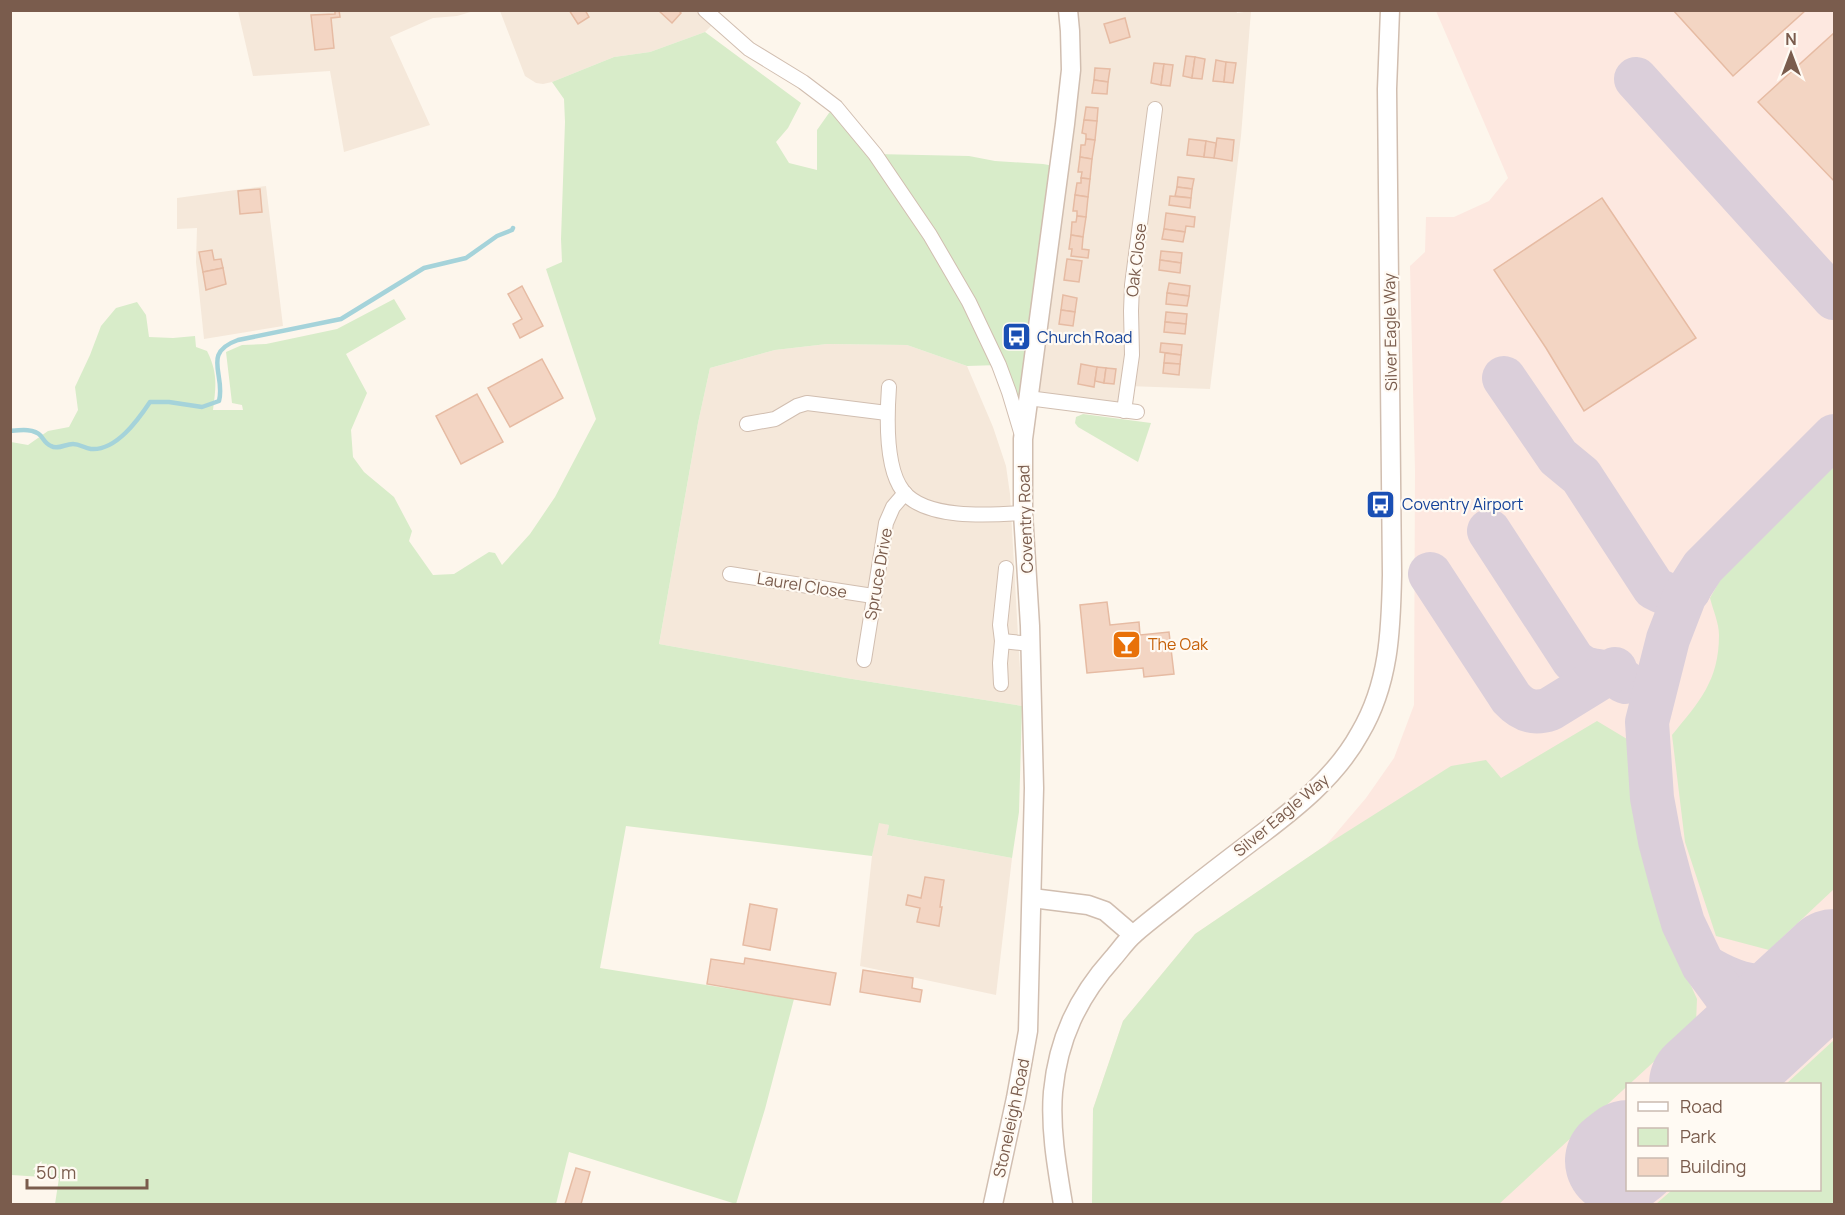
<svg xmlns="http://www.w3.org/2000/svg" width="1845" height="1215" font-family="Manrope,sans-serif">
  <style>
    .residential { fill: #f5e8da }
    .commercial { fill: #fde8e0; fill-rule: evenodd }
    .green { fill: #d8ecc9 }
    .lines { fill: none; stroke-linecap: round; stroke-linejoin: round }
    .stream { stroke: #a5d3da; stroke-width: 4.5 }
    .taxiway { stroke: #dbcfda; stroke-width: 44 }
    .runway { stroke: #dbcfda; stroke-width: 108 }
    .building { fill: #f3d5c3; stroke: #e6bba3; stroke-width: 1.5 }
    .minor-casing { stroke: #d1beb0; stroke-width: 16 }
    .tertiary-casing { stroke: #d1beb0; stroke-width: 21 }
    .minor { stroke: #fff; stroke-width: 14 }
    .tertiary { stroke: #fff; stroke-width: 18 }
    .labels { text-anchor: middle; stroke-width: 4.5; stroke-linejoin: round; paint-order: stroke }
    .street-label { font-size: 16px; fill: #7a5c4d; stroke: #fffaf3 }
    .transit-label { font-size: 16px; fill: #164399; stroke: #fffaf3; text-anchor: start }
    .food-label { font-size: 16px; fill: #c56008; stroke: #fffaf3; text-anchor: start }
  </style>
  <rect width="100%" height="100%" fill="#fdf6ec"/>
  <g class="residential">
    <path d="M1236,10L1237,13L1251,11L1241,136L1210,389L1128,386L1124,411L1028,398L1068,11Z"/>
    <path d="M238,11H474L457,16L433,18L390,37L430,125L344,152L330,71L253,76Z"/>
    <path d="M500,11H705L716,21L705,32L650,52L614,57L552,82L543,84L536,83L525,76Z"/>
    <path d="M266,186L283,326L204,339L196,262L197,228L177,229V198Z"/>
    <path d="M827,344L907,345L967,366L993,427L1006,466L1010,494L1022,706L846,678L659,644L698,423L710,368L775,350Z"/>
    <path d="M878,822L889,825L887,835L1012,858L996,995L860,966L872,856Z"/>
  </g>
  <path class="commercial" d="M1436,11H1834V1204H1092L1093,1109L1123,1021L1195,934L1326,845L1366,798L1394,758L1414,705L1415,471L1410,266L1425,252L1426,217H1454L1489,201L1508,178ZM1628,1084H1820V1190H1628Z"/>
  <g class="green">
    <path d="M705,32L801,103L788,128L776,142L789,163L817,170V130L829,113L836,107L875,154L969,156L995,161L1043,164L1060,167L1023,439L999,365L967,366L907,345L827,344L775,350L710,368L698,423L659,644L846,678L1022,706L1019,812L1012,858L887,835L889,825L879,823L872,856L626,826L600,968L794,999L765,1109L736,1204L569,1152L556,1204H55L59,1178L11,1175V442L28,445L48,431L69,427L78,410L75,387L90,355L101,326L116,308L137,302L146,315L149,337L173,338L195,336L196,347L207,351C218,373 216,386 213,410H243L242,405L232,403L226,352L242,345L266,344L337,329L394,299L406,319L346,354L367,393L351,430L353,457L364,472L394,497L412,531L409,541L433,575L454,574L489,552L495,553L502,565L530,534L555,497L596,419L546,269L562,262L561,239L565,122L564,99L552,82L614,57L650,52Z"/>
    <path d="M1083,414L1151,423L1138,462L1078,427L1075,423L1076,417Z"/>
    <path d="M1834,462V889L1769,950L1716,936L1685,842L1672,735C1699,702 1719,681 1719,635C1719,623 1713,610 1710,598L1727,568Z"/>
    <path d="M1597,721L1627,739L1635,811L1659,914L1697,999L1696,1023L1499,1204H1092L1093,1109L1123,1021L1195,934L1326,845L1451,766L1486,760L1501,778Z"/>
    <path d="M1834,1040V1204H1656L1672,1190H1820V1084H1786Z"/>
  </g>
  <g class="lines">
    <path class="stream" d="M10,431C20,430 34,428 41,436C44,440 46,444 51,446C58,450 65,444 73,444C80,444 84,448 91,449C116,451 138,420 150,402H169L202,407L219,401C226,375 201,353 238,340L341,319L424,268L466,258L497,236L512,230L513,228"/>
    <g class="taxiway">
      <path d="M1636,79L1834,298"/>
      <path d="M1504,378L1558,457L1581,476L1654,588C1667,595 1676,599 1689,590"/>
      <path d="M1489,531L1573,660C1586,672 1592,669 1608,673C1614,675 1620,679 1625,682"/>
      <path d="M1430,574L1511,698C1522,710 1533,715 1550,709L1615,669"/>
      <path d="M1703,965C1755,998 1781,988 1833,964"/>
      <path d="M1728,1061L1739,1037L1738,1020L1731,1003L1703,965L1683,923L1671,882L1660,841L1652,798L1647,722L1668,639L1685,595L1703,567L1834,436"/>
    </g>
    <g class="runway">
      <path d="M1703,1084L1834,963"/>
      <path d="M1619,1161L1628,1154"/>
    </g>
  </g>
  <g class="building">
    <path d="M335,10H339L340,17L331,18L334,48L315,50L311,15L335,14Z"/>
    <path d="M569,10H585L589,17L578,24Z"/>
    <path d="M658,10H678L681,13L672,23Z"/>
    <path d="M1673,10H1806L1733,76Z"/>
    <path d="M1125,18L1130,37L1110,43L1104,24Z"/>
    <path d="M1834,33V181L1758,102Z"/>
    <path d="M1186,56L1195,57L1192,78L1183,76Z"/>
    <path d="M1195,57L1205,59L1202,79L1192,78Z"/>
    <path d="M1216,60L1226,62L1224,82L1213,81Z"/>
    <path d="M1226,62L1236,63L1233,83L1224,82Z"/>
    <path d="M1154,63L1164,64L1161,85L1151,83Z"/>
    <path d="M1164,64L1173,65L1170,86L1161,85Z"/>
    <path d="M1095,68L1110,69L1108,82L1094,80Z"/>
    <path d="M1094,80L1108,82L1107,94L1092,93Z"/>
    <path d="M1086,107L1098,108L1097,121L1084,120Z"/>
    <path d="M1084,120L1097,121L1095,140L1086,139V134L1082,133Z"/>
    <path d="M1217,138L1234,140L1232,161L1214,158Z"/>
    <path d="M1086,139L1095,140L1092,159L1080,157L1081,145H1085Z"/>
    <path d="M1189,139L1206,141L1204,157L1187,155Z"/>
    <path d="M1206,141L1216,143L1214,158L1204,157Z"/>
    <path d="M1080,157L1092,159L1090,179L1081,178L1082,172H1078Z"/>
    <path d="M1178,177L1194,179L1192,189L1177,187Z"/>
    <path d="M1081,178L1090,179L1088,197L1075,195L1077,183H1081Z"/>
    <path d="M1177,187L1192,189L1191,198L1175,196Z"/>
    <path d="M260,189L262,212L240,214L238,191Z"/>
    <path d="M1075,195L1088,197L1086,217L1077,216V211H1073Z"/>
    <path d="M1170,196L1191,198L1190,208L1169,205Z"/>
    <path d="M1602,198L1696,338L1584,411L1546,348L1494,270Z"/>
    <path d="M1166,213L1195,217L1194,227L1186,226L1185,232L1164,229Z"/>
    <path d="M1077,216L1086,217L1083,237L1071,235L1072,222H1076Z"/>
    <path d="M1164,229L1185,232L1183,242L1162,239Z"/>
    <path d="M1071,235L1083,237L1082,249L1089,250L1088,258L1071,256L1072,249H1069Z"/>
    <path d="M212,250L214,260L221,259L223,268L203,272L199,252Z"/>
    <path d="M1161,251L1182,253L1181,263L1160,260Z"/>
    <path d="M1067,259L1082,261L1079,282L1064,280Z"/>
    <path d="M1160,260L1181,263L1180,273L1159,270Z"/>
    <path d="M223,268L226,284L206,290L203,272Z"/>
    <path d="M1169,283L1190,286L1189,296L1167,293Z"/>
    <path d="M522,286L543,326L520,338L513,324L522,319L508,294Z"/>
    <path d="M1167,293L1189,296L1187,306L1166,304Z"/>
    <path d="M1063,295L1077,298L1075,312L1061,310Z"/>
    <path d="M1061,310L1075,312L1073,326L1059,324Z"/>
    <path d="M1166,312L1187,314L1186,324L1165,322Z"/>
    <path d="M1165,322L1186,324L1185,334L1164,332Z"/>
    <path d="M1161,343L1182,345L1181,355L1160,352Z"/>
    <path d="M1165,353L1181,355L1180,364L1164,363Z"/>
    <path d="M542,359L563,398L510,427L488,388Z"/>
    <path d="M1164,363L1180,364L1179,375L1163,373Z"/>
    <path d="M1081,364L1097,367L1094,387L1078,384Z"/>
    <path d="M1097,367L1106,368L1104,383L1095,381Z"/>
    <path d="M1106,368L1116,369L1114,384L1104,383Z"/>
    <path d="M477,394L503,442L461,464L436,416Z"/>
    <path d="M1107,602L1110,625L1139,622L1140,635L1169,632L1174,674L1144,677L1143,668L1087,673L1080,605Z"/>
    <path d="M925,877L944,880L940,907H942L939,926L917,922L920,908L906,905L908,895L921,898Z"/>
    <path d="M750,904L777,909L770,950L743,945Z"/>
    <path d="M745,958L836,973L830,1005L707,984L711,959L744,964Z"/>
    <path d="M863,970L913,978L912,988L922,990L920,1002L860,992Z"/>
    <path d="M576,1168L590,1172L581,1204H565Z"/>
  </g>
  <g class="lines">
    <defs>
      <g id="minor">
        <path d="M705,10L749,49L803,82L836,107L875,154L930,235L969,302L999,365L1009,392L1021,432"/>
        <path d="M889,387C887,415 885,468 903,491C925,520 991,515 1023,513"/>
        <path d="M1028,398L1137,412"/>
        <path d="M1124,411L1132,355L1131,311L1132,285L1155,109"/>
        <path d="M747,424L775,419L797,406L807,403L887,413"/>
        <path d="M730,574L873,596"/>
        <path d="M1002,641L1031,644"/>
        <path d="M864,660L886,523L893,507L905,493"/>
        <path d="M1001,684L1000,663L1002,641L1000,625L1006,568"/>
      </g>
      <g id="tertiary">
        <path d="M1032,898L1088,905L1105,911L1133,935"/>
        <path d="M993,1204L1016,1098L1028,1031L1034,788L1030,626L1023,513V439L1065,124L1071,70L1070,31L1068,10"/>
        <path d="M1063,1204C1057,1168 1050,1129 1053,1092C1058,1039 1078,997 1113,958C1120,950 1126,941 1134,934C1149,921 1165,909 1180,897C1205,877 1230,858 1255,839C1295,809 1336,777 1360,733C1389,684 1391,631 1392,575L1387,89L1390,10"/>
      </g>
    </defs>
    <use href="#minor" class="minor-casing"/>
    <use href="#tertiary" class="tertiary-casing"/>
    <use href="#minor" class="minor"/>
    <use href="#tertiary" class="tertiary"/>
  </g>
  <defs>
    <symbol id="bus-square" viewBox="-11 -11 22 22"><rect x="-9" y="-9" width="18" height="18" rx="4" fill="#1a4fb4" stroke="#fffaf3"/><path d="M-5-6H5V4H4V6H2V4H-2V6H-4V4H-5ZM-3.5-4V0h7V-4ZM-3.5 1.2v1.5H-2V1.2ZM2 1.2v1.5H3.5V1.2Z" fill="#fff"/></symbol>
    <symbol id="bar-square" viewBox="-11 -11 22 22"><rect x="-9" y="-9" width="18" height="18" rx="4" fill="#e8710a" stroke="#fffaf3"/><path d="M-6-5H6L.8 .8V4.5H3.5V6h-7V4.5H-.8V.8Z" fill="#fff"/></symbol>
  </defs>
  <g fill-rule="evenodd">
    <use href="#bus-square" x="1000" y="320" width="33" height="33"/>
    <use href="#bus-square" x="1364" y="488" width="33" height="33"/>
    <use href="#bar-square" x="1110" y="628" width="33" height="33"/>
  </g>
  <g class="labels">
    <g class="street-label">
      <text transform="translate(1136 260) rotate(-83)" y="6">Oak Close</text>
      <text transform="translate(1390 332) rotate(-91)" y="6">Silver Eagle Way</text>
      <text transform="translate(1025 519) rotate(-92)" y="6">Coventry Road</text>
      <text transform="translate(878 574) rotate(-80)" y="6">Spruce Drive</text>
      <text transform="translate(802 585) rotate(9)" y="6">Laurel Close</text>
      <text transform="translate(1281 815) rotate(-40)" y="6">Silver Eagle Way</text>
      <text transform="translate(1011 1118) rotate(-78)" y="6">Stoneleigh Road</text>
    </g>
    <g class="transit-label">
      <text x="1037" y="343">Church Road</text>
      <text x="1402" y="510">Coventry Airport</text>
    </g>
    <g class="food-label">
      <text x="1148" y="650">The Oak</text>
    </g>
  </g>
  <rect width="1845" height="1215" fill="none" stroke="#7a5c4d" stroke-width="24"/>
  <rect x="1626" y="1083" width="195" height="108" fill="#fffaf3" stroke="#cabbb1" stroke-width="1.5"/>
  <rect x="1638" y="1102" width="30" height="9" fill="#ffffff" stroke="#cabbb1" stroke-width="1.5"/>
  <text x="1680" y="1113" font-size="18" fill="#7a5c4d">Road</text>
  <rect x="1638" y="1128" width="30" height="18" fill="#d8ecc9" stroke="#cabbb1" stroke-width="1.5"/>
  <text x="1680" y="1143" font-size="18" fill="#7a5c4d">Park</text>
  <rect x="1638" y="1158" width="30" height="18" fill="#f3d5c3" stroke="#cabbb1" stroke-width="1.5"/>
  <text x="1680" y="1173" font-size="18" fill="#7a5c4d">Building</text>
  <g transform="translate(1791 54)" stroke="#fffaf3" stroke-width="4.5" paint-order="stroke">
  <path d="M0-4.5L10 22L0 15L-10 22Z" fill="#7a5c4d"/>
  <text y="-9" font-size="16" font-weight="bold" text-anchor="middle" fill="#7a5c4d">N</text>
  </g>
  <path d="M27 1179v9h120v-9" fill="none" stroke="#7a5c4d" stroke-width="3"/>
  <text x="36" y="1179" font-size="18" fill="#7a5c4d" stroke="#fffaf3" stroke-width="4.5" paint-order="stroke">50 m</text>
</svg>
